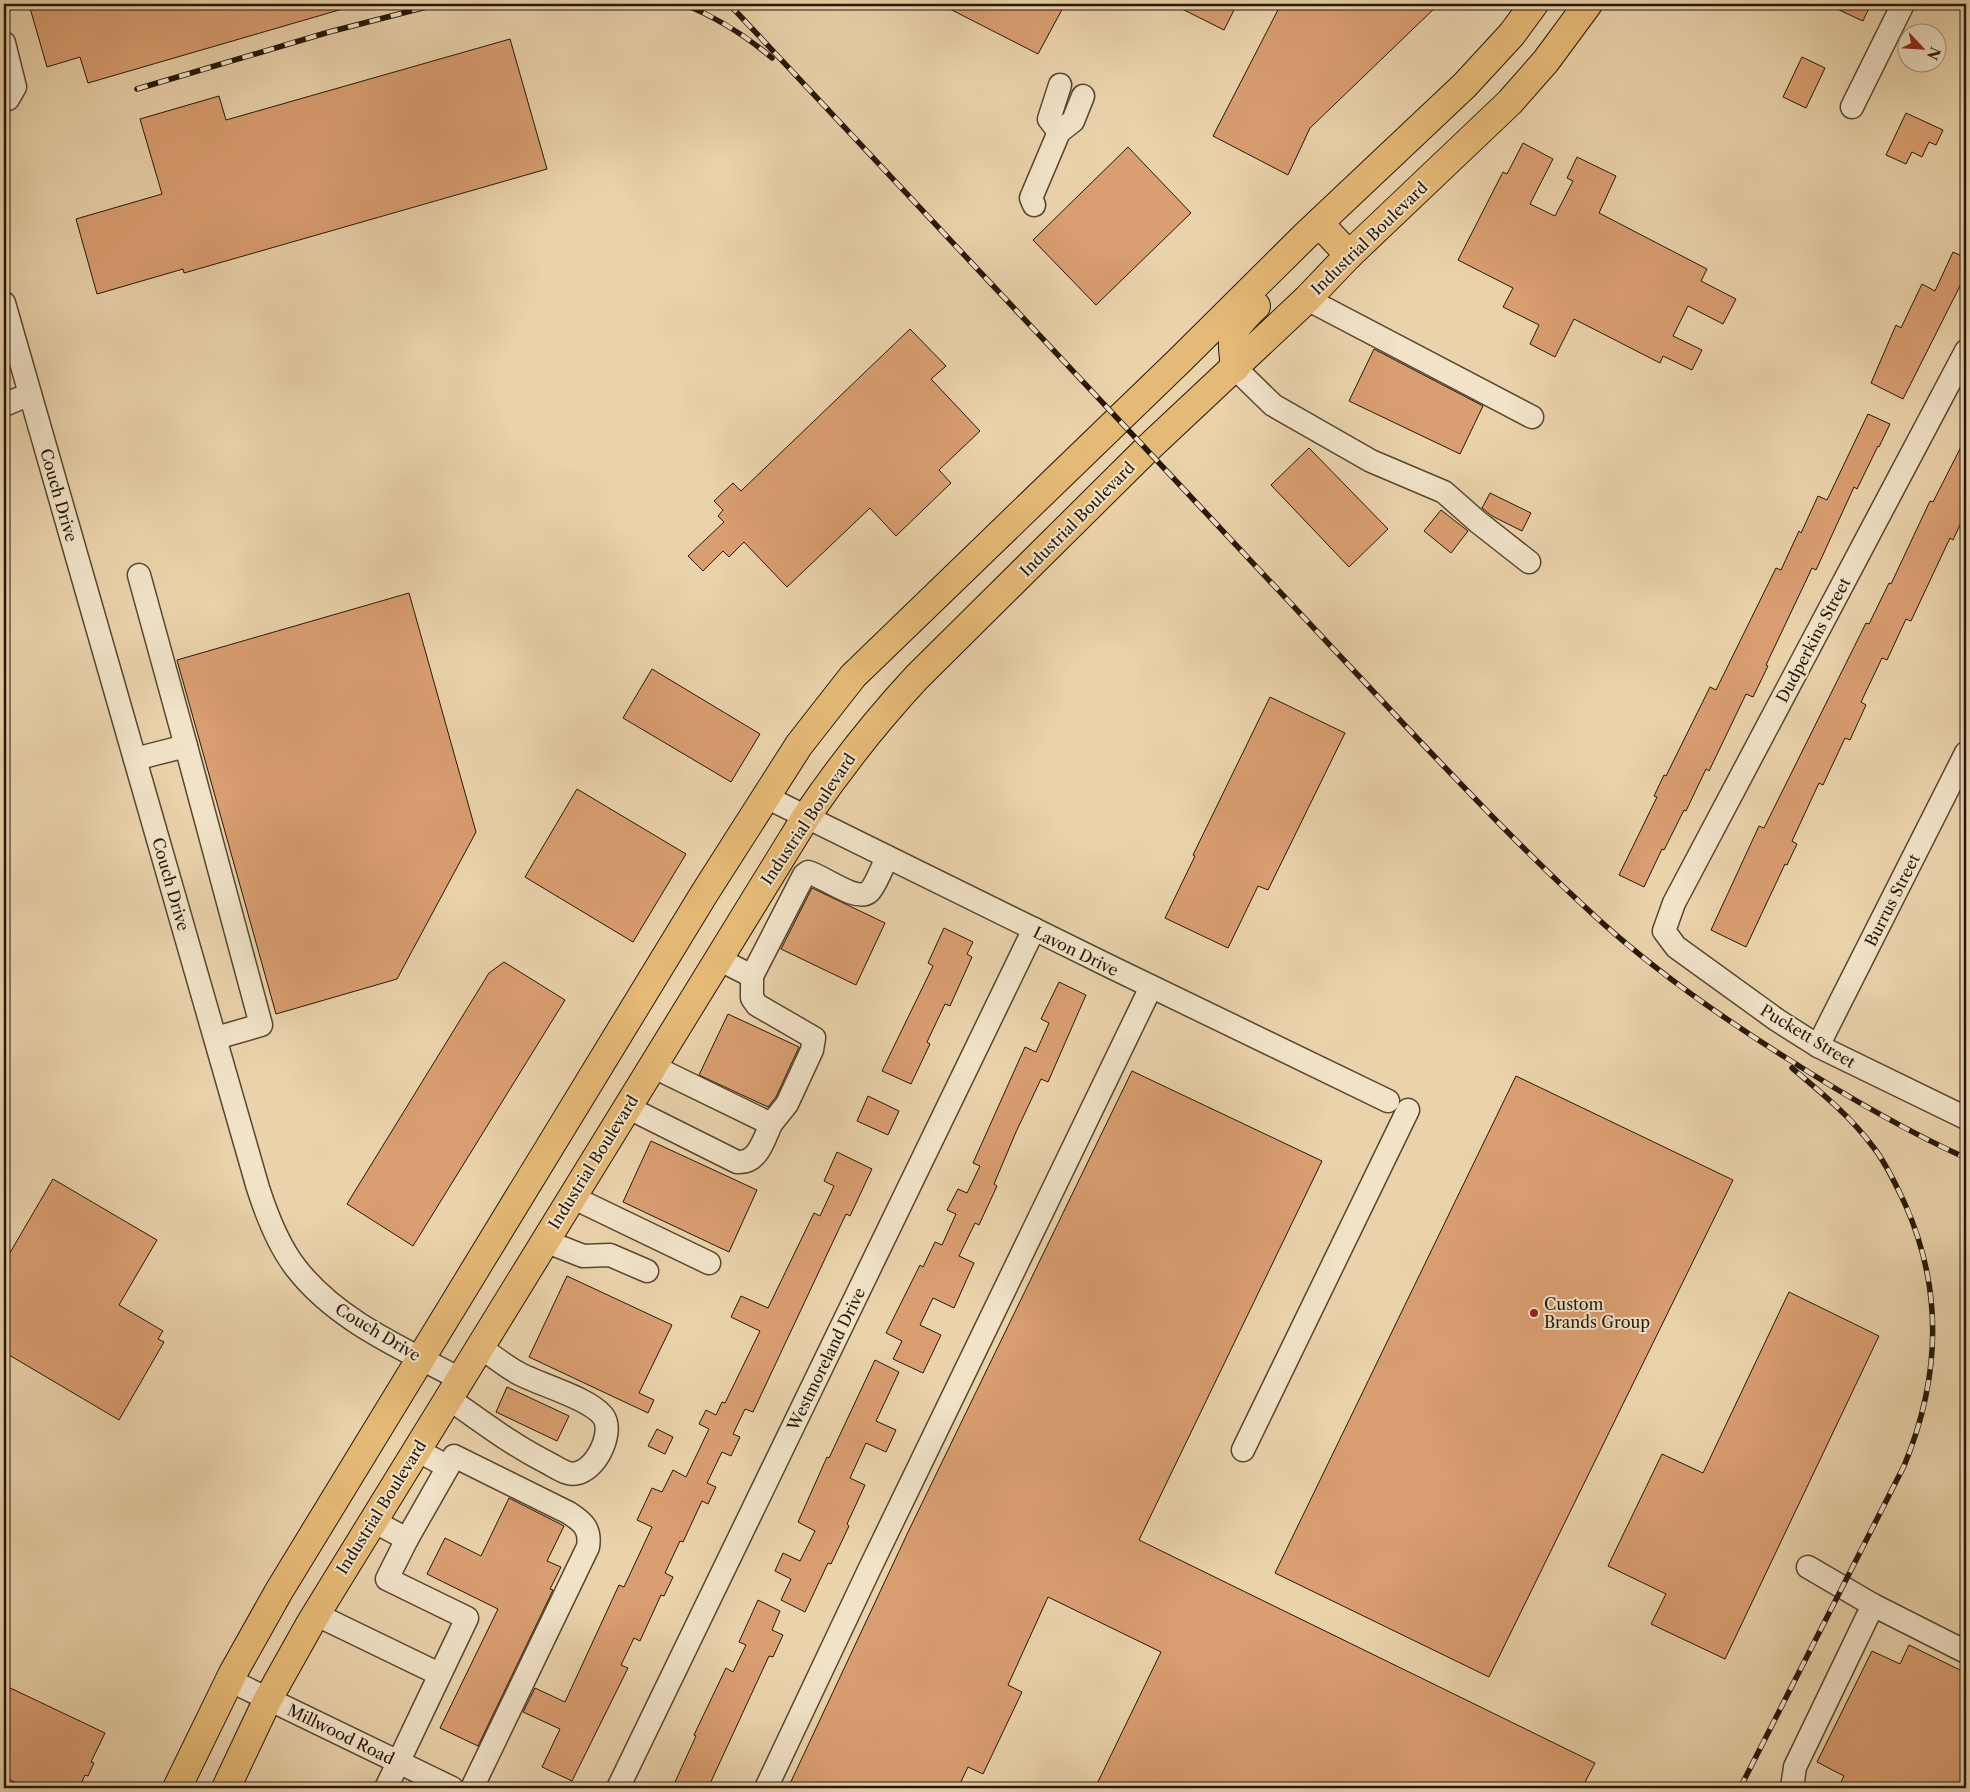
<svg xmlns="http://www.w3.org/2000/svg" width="1970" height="1792" font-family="'Libre Caslon Text',serif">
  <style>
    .building { fill: #d99e71; stroke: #271707 }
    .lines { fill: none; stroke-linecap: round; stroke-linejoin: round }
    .minor-casing { stroke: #584630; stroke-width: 25 }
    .major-casing { stroke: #271707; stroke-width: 30 }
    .minor { stroke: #f1e2c8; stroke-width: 22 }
    .major { stroke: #e5b976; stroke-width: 28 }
    .rail-casing { stroke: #271707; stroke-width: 5.5 }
    .rail { stroke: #f1e2c8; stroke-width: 4; stroke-dasharray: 11; stroke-linecap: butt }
    .poi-dot { fill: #8f2418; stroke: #f1e2c8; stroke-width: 2 }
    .labels { text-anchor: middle; stroke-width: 4; stroke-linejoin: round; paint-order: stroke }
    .street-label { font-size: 16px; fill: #271707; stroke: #f1e2c8 }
    .poi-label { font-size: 16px; fill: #271707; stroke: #f1e2c8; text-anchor: start }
  </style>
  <rect width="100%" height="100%" fill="#ead2ab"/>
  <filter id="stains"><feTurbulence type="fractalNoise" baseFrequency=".004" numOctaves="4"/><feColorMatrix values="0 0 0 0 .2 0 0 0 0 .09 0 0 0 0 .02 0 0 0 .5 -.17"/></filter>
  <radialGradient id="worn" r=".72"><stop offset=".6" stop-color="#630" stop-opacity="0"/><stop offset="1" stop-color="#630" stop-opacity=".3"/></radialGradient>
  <g class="building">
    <path d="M46,4H345L346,8L88,83L80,57L47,67L30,8Z"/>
    <path d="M940,4H1065L1038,54Z"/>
    <path d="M1172,4H1237L1224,30Z"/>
    <path d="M1281,4H1439L1310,128L1288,175L1213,136Z"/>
    <path d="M1826,4H1871L1863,21Z"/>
    <path d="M510,39L547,169L184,273L183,269L97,294L76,219L162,194L140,119L219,96L226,120Z"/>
    <path d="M1802,57L1825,68L1806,108L1783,97Z"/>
    <path d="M1906,113L1943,130L1936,145L1929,142L1922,157L1912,152L1906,164L1886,155Z"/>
    <path d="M1523,143L1553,159L1530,204L1555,216L1573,181L1567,178L1577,157L1616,176L1599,213L1707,269L1701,281L1736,299L1723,324L1688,306L1673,336L1702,350L1692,370L1663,356L1660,363L1574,319L1555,357L1530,344L1539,325L1503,307L1513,288L1458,260L1503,172L1507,174Z"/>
    <path d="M1128,147L1191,213L1096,305L1033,240Z"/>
    <path d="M1953,252L1966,258V286L1961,284L1903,399L1871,383L1896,325L1901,328L1922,284L1935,291Z"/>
    <path d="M910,329L946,366L931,379L980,431L939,470L951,483L896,536L870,508L787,587L744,542L729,557L723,551L703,571L688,556L724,522L718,516L723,510L714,501L733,483L741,491Z"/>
    <path d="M1374,349L1483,406L1460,454L1349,401Z"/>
    <path d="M1868,414L1890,424L1879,447L1878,446L1857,489L1854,487L1816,570L1812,568L1766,665L1768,666L1753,697L1746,694L1709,771L1706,769L1686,811L1684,810L1664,850L1662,849L1644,887L1619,875L1657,797L1654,796L1664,775L1666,776L1710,687L1716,690L1776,568L1781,570L1799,531L1801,533L1818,496L1827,500Z"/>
    <path d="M1966,437V512L1953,540L1950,538L1911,621L1906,619L1887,660L1882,658L1861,702L1866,705L1850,740L1845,738L1823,785L1819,783L1792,841L1797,844L1787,865L1785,864L1746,947L1711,930L1759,826L1764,828L1866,623L1869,624L1889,583L1891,584L1930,501L1933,502Z"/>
    <path d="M1309,448L1388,529L1349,567L1271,485Z"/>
    <path d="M1490,493L1531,513L1522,531L1492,516L1482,508Z"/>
    <path d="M1441,510L1468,531L1451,553L1424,531Z"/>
    <path d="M409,593L476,832L397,979L276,1014L177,660Z"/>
    <path d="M652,669L760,734L731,782L623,718Z"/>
    <path d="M1270,697L1345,733L1268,890L1258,886L1228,948L1165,918L1195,856L1193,855Z"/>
    <path d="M577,789L686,854L633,942L525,877Z"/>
    <path d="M812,888L885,923L856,985L781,949Z"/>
    <path d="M944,928L973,942L967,954L972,957L950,1006L945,1004L927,1042L930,1044L911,1084L882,1071L933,966L928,963Z"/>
    <path d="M504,962L565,1000L413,1246L347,1204L489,973Z"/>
    <path d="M1059,982L1086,995L1048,1082L1041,1079L1016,1132L994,1184L997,1186L979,1225L975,1223L959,1256L974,1263L954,1308L933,1298L920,1325L941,1335L923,1373L893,1359L902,1341L886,1333L920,1265L923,1267L935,1242L942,1245L956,1214L947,1210L958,1189L967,1193L980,1166L973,1163L1025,1047L1036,1052L1049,1023L1041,1019Z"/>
    <path d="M728,1014L799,1047L776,1097L768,1107L699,1075Z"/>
    <path d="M1132,1071L1322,1161L1139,1540L1595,1763L1582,1788H1095L1161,1652L1048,1597L1008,1685L1022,1692L983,1774L968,1767L958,1788H788L909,1530Z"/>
    <path d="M1516,1076L1733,1180L1489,1677L1275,1573Z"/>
    <path d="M868,1096L899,1111L888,1135L857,1121Z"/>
    <path d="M651,1141L757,1190L729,1252L623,1202Z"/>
    <path d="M837,1152L872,1169L850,1216L846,1214L753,1412L745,1409L733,1434L740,1437L731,1456L722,1452L707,1483L716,1487L708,1504L702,1501L683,1542L680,1541L665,1573L673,1577L664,1596L661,1595L640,1641L634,1638L621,1665L628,1668L572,1781L542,1767L560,1729L523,1712L535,1688L565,1702L619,1585L624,1587L652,1527L637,1520L652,1488L662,1492L673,1470L686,1477L709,1429L699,1424L706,1410L716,1415L722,1402L725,1403L760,1331L731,1317L741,1296L768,1308L814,1213L820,1216L834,1186L824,1181Z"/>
    <path d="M53,1179L157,1240L119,1305L163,1331L158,1339L164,1342L119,1420L4,1352V1263Z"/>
    <path d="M567,1276L672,1325L639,1393L654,1400L648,1413L529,1357Z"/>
    <path d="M1789,1292L1879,1336L1725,1659L1651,1624L1666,1594L1608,1566L1662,1454L1703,1473Z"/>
    <path d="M875,1360L899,1372L876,1421L896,1430L886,1452L866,1443L850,1478L865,1485L847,1524L849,1526L831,1564L828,1563L805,1612L781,1600L791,1579L775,1571L783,1553L800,1561L815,1531L798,1522L827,1457L829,1458Z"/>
    <path d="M507,1387L569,1416L557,1441L496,1412Z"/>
    <path d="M657,1429L673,1437L665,1454L648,1446Z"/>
    <path d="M509,1498L564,1526L547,1561L561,1567L550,1589L553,1590L478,1746L440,1728L498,1609L427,1574L445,1538L481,1556Z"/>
    <path d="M758,1600L780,1611L772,1630L783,1635L773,1657L769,1656L708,1788H688L675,1782L696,1736L694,1735L726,1668L733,1672L746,1645L739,1642Z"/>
    <path d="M1909,1645L1966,1673V1788H1838L1844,1776L1817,1762L1872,1651L1900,1664Z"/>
    <path d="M4,1685L105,1733L91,1762L94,1763L88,1776L85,1775L79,1788H27L4,1777Z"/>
  </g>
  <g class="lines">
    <defs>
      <g id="minor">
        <path d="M4,43L15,87L8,99L4,100"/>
        <path d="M1852,107L1903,4"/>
        <path d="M1059,132L1049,119L1060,85"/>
        <path d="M1034,205L1031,198L1059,132L1073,121L1083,96"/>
        <path d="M1307,299L1532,417"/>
        <path d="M4,303L258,1188C267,1216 278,1245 296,1268C337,1321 402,1348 460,1379"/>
        <path d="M1966,351L1674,903L1664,931L1676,947L1777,1020L1818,1046L1966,1118"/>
        <path d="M1235,368L1273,405L1371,461L1444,492L1478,522L1529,562"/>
        <path d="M4,405L30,394"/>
        <path d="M139,575L186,746"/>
        <path d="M135,759L186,746L261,1025L216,1038"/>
        <path d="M766,797L1109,966L1388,1101"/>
        <path d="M718,959L752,976"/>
        <path d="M1818,1046L1966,753"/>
        <path d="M627,1107L737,1162C758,1164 764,1139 771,1124L652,1066"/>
        <path d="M771,1124L787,1104L812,1050L814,1038L757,1005L752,998V976L804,875L808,872C823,876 857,903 869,892C876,885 883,866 887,857"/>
        <path d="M572,1197L709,1263"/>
        <path d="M545,1241L583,1256L610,1255L647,1271"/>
        <path d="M448,1398C481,1421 512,1445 548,1463C554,1466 561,1471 568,1473C592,1480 616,1433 603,1416C589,1398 540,1385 518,1373C505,1366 493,1356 480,1347"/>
        <path d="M1243,1450L1408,1110"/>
        <path d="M448,1467L454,1456L569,1513C583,1522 591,1529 588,1547L472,1788"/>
        <path d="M373,1521L407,1539L387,1579L467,1618L386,1788"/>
        <path d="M407,1539L448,1467L417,1450"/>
        <path d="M1808,1567L1873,1605L1966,1652"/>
        <path d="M315,1614L439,1674"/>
        <path d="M229,1680L452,1788"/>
        <path d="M618,1788L1034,929"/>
        <path d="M766,1788L869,1570L1151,987"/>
        <path d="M1792,1788L1795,1767L1873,1605"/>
      </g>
      <g id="major">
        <path d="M1319,223L1349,255"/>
        <path d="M1235,368C1231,332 1230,331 1256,306"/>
        <path d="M177,1788L233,1673L279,1591L704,894L799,745L853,676L1180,360L1305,236L1465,85L1512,34L1534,4"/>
        <path d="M226,1788L268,1699L310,1624L806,817C840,767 876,721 917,677L1146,450L1307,299L1349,255L1510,102L1546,61L1588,4"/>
      </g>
    </defs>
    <use href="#minor" class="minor-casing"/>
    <use href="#major" class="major-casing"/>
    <use href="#minor" class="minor"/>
    <use href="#major" class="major"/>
    <defs>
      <g id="rail">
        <path d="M683,4C716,17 745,35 772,58"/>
        <path d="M729,4L1415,736C1474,798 1533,860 1597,918C1655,971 1721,1017 1788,1059C1846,1096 1904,1130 1966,1158"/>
        <path d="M137,89L329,32L438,4"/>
        <path d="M1740,1788L1904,1466C1940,1379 1944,1291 1905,1204C1896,1185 1887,1165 1874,1148C1851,1117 1822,1093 1792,1068"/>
      </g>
    </defs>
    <use href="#rail" class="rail-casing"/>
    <use href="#rail" class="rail"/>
  </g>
  <circle class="poi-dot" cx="1534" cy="1313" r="5"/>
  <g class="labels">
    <g class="street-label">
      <text transform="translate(1369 238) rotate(-44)" y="6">Industrial Boulevard</text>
      <text transform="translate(59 495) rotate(74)" y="6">Couch Drive</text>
      <text transform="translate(1077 519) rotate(-45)" y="6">Industrial Boulevard</text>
      <text transform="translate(1813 640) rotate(-62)" y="6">Dudperkins Street</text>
      <text transform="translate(808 819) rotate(-56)" y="6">Industrial Boulevard</text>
      <text transform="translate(171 884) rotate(74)" y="6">Couch Drive</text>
      <text transform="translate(1892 900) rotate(-63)" y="6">Burrus Street</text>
      <text transform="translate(1076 951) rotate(26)" y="6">Lavon Drive</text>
      <text transform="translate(1808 1036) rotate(31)" y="6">Puckett Street</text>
      <text transform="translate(593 1162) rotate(-58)" y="6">Industrial Boulevard</text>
      <text transform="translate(378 1332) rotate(31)" y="6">Couch Drive</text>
      <text transform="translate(826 1359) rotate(-64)" y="6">Westmoreland Drive</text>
      <text transform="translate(381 1507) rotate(-58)" y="6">Industrial Boulevard</text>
      <text transform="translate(341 1734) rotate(26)" y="6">Millwood Road</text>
    </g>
    <g class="poi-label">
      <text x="1544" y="1310">Custom<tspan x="1544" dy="18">Brands Group</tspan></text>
    </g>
  </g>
  <rect width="1970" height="1792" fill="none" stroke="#ead2ab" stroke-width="20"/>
  <rect x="5" y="5" width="1960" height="1782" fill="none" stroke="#271707" stroke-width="2.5"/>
  <rect x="10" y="10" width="1950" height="1772" fill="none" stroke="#271707"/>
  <g transform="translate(1922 48) rotate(115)"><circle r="24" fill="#f1e2c8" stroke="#a0917b"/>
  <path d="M0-4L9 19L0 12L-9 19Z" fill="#8f2418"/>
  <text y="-8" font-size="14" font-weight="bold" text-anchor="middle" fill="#271707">N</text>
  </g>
  <rect width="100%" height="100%" filter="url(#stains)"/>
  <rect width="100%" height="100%" fill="url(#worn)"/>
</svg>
